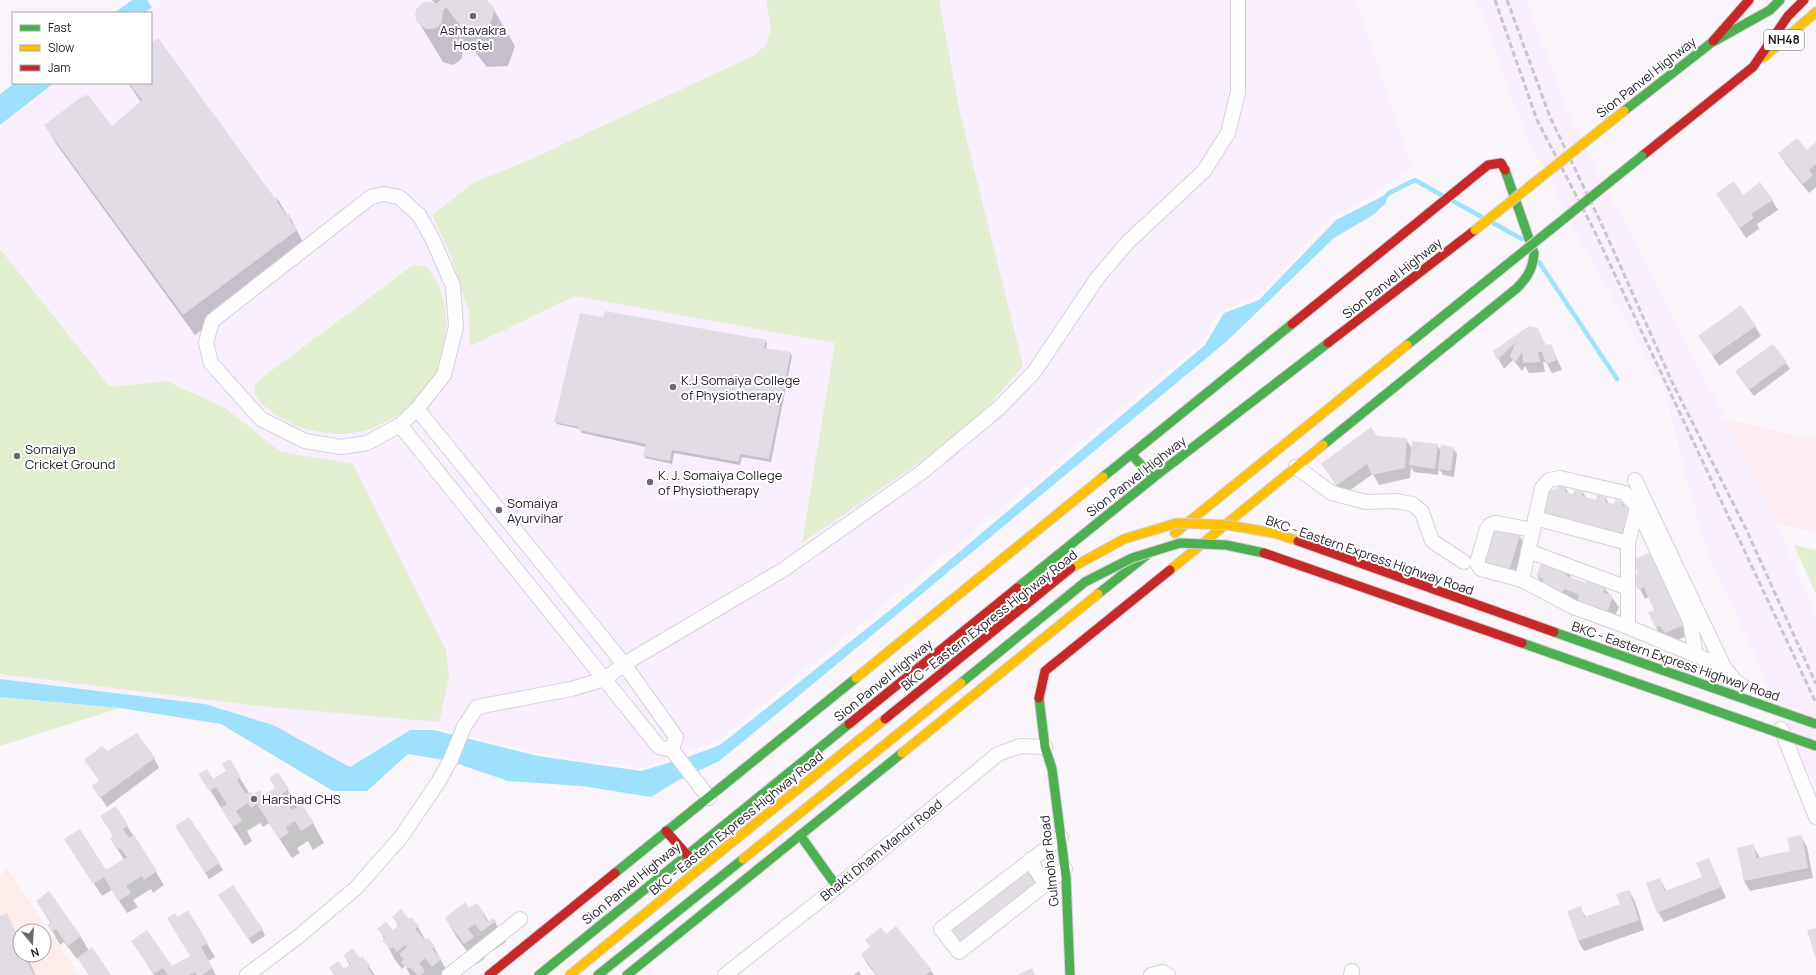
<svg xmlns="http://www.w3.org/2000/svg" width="1816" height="975" font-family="Manrope,sans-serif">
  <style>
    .commercial { fill: #fcecea; fill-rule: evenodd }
    .industrial { fill: #fcebf1 }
    .built { fill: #f8eefd }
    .green { fill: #e1eecf }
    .water { fill: #9de1fe }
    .shadow { fill: #0003 }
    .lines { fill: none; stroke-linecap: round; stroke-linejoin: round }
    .stream { stroke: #9de1fe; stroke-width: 4.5 }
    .building { fill: #e2dce5 }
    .street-casing { stroke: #d6d0d9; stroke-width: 16 }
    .fast-casing { stroke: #d6d0d9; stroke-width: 11 }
    .slow-casing { stroke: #d6d0d9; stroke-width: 11 }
    .jam-casing { stroke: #d6d0d9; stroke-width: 11 }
    .street { stroke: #fefefe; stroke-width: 14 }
    .fast { stroke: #4caf50; stroke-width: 9 }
    .slow { stroke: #ffc107; stroke-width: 9 }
    .jam { stroke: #c62828; stroke-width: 9 }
    .rail { stroke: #c9c7c9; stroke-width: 3; stroke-dasharray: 6 3; stroke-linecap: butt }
    .fast-bridge-casing { stroke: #d6d0d9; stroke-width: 11; stroke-linecap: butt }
    .slow-bridge-casing { stroke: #d6d0d9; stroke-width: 11; stroke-linecap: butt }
    .jam-bridge-casing { stroke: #d6d0d9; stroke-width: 11; stroke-linecap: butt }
    .fast-bridge { stroke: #4caf50; stroke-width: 9 }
    .slow-bridge { stroke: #ffc107; stroke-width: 9 }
    .jam-bridge { stroke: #c62828; stroke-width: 9 }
    .poi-dot { fill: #6e6871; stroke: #fff; stroke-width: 1.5 }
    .labels { text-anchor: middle; stroke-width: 4; stroke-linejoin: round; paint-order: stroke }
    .shield { fill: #fff; stroke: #656068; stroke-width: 1 }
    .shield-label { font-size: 12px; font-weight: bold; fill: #231c27 }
    .poi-label { font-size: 13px; fill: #231c27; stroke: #fff; text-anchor: start }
    .street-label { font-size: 13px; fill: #231c27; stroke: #fff }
  </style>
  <rect width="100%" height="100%" fill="#f9f5fb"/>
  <path class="commercial" d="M6,868L79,975H0V877ZM20,931H44V955H20Z"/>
  <path class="industrial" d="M1725,419L1816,440V532L1776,523Z"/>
  <g class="built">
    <path d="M165,0H1356L1411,168L1364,199L1332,215L1258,296L1218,312L1201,343L718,741L641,768L540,753L436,728H409L350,766L273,725L206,703L0,678V127L57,83H151V13H148Z"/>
    <path d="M1477,0H1526L1569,115L1725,419L1776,523L1816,618V787L1705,547L1664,388L1578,237L1524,130Z"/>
  </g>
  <g class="green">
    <path d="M766,0H939L960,113L1023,366L969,428L802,543L835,343L575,296L470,346L469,312L450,253L432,215L476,181L527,161L753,56L766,45L771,29Z"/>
    <path d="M0,249L110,387L166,381L225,408L281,452L353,464L446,650L449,678L439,722L259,706L0,674Z"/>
    <path d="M413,265L427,267C445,288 449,319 444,345C441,359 436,375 427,387C405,417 365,439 327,433C319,432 308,430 300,427C288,423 259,406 255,394C253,388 255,385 259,380Z"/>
    <path d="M1794,545L1816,550V594Z"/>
    <path d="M0,697L120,708L0,746Z"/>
  </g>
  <g class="water">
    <path d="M132,0H147L152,7L144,13H114Z"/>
    <path d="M15,83H54L0,125V94Z"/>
    <path d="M1389,193L1385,204L1373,215L1334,238L1226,342L767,722L719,761L677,781L651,797L582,786L508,781L450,761L408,754L367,791H333L221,724L120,708L0,697V679L205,704L273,725L350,767L410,730H434L538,756L641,771L685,758L720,745L895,606L1205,345L1224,313L1259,300L1336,220Z"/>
  </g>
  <g class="shadow">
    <path d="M432,0H486L494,10L515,46L508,66L487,67L468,43L463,47L462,58L458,62L453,65L443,62L418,21L436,4Z"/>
    <path d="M151,45L273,198H277L287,215H289L307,250L195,335L57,145L45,125L82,97L87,96L112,127L141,102L128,83H151Z"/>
    <path d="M1816,144V187L1809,193L1785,163L1779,153L1807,151Z"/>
    <path d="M1717,194L1772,200L1778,210L1757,224L1759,229L1746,238Z"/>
    <path d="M604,319L765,340L767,343L766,349L790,353L792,356L771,462L742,457L740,465L674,453L672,464L645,458L644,455L646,447L582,433L580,429L557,424L555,421Z"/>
    <path d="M1755,326L1761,336L1719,366L1700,336Z"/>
    <path d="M1537,329L1546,346L1551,345L1562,370L1552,373L1546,362H1543L1545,372L1529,373L1525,366L1522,371L1513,360L1504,369L1494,351Z"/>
    <path d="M1786,363L1790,369L1754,396L1740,378Z"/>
    <path d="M1376,437L1406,439L1412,449L1437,445L1441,451L1453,448L1457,454L1454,477L1443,475L1439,469L1438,475L1414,472L1411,467L1410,478L1379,485L1373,474L1343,495L1322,464Z"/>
    <path d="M1565,487L1569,494L1574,496L1583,492L1586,498L1597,501L1606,498L1609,504L1615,506L1623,503L1634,519L1627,546L1556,491Z"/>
    <path d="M1520,536L1525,546L1515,581L1482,563Z"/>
    <path d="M1552,569H1566L1572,579L1587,584L1604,587L1619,607L1612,623L1542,585L1537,576Z"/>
    <path d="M1634,577L1680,607L1689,635L1672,643L1661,637L1649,613L1655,611L1649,597L1645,599Z"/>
    <path d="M106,753L154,758L159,768L107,807L93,786L100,781L85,760Z"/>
    <path d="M229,760L249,793L253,795L263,796L276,788L278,774L298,807L313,823L324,843L313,850L308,841L297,848L300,853L292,858L269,823L263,827L260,823L247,831L252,841L245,846L200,774L213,780L227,771Z"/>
    <path d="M116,808L164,885L153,893L151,889L133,900L138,907L127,913L112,890L102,896L74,852L106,871L124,860L111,838L113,836Z"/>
    <path d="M189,818L223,870L209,879L180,833Z"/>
    <path d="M1801,836L1807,847L1813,878L1750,891L1744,881L1738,849L1753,846L1760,858L1791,852Z"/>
    <path d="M1709,859L1726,898L1664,922L1658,912L1660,879L1667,892L1703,877Z"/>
    <path d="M1028,865L1039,882L1041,894L970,953L952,929Z"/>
    <path d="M1629,891L1635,901L1644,930L1584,951L1578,941L1580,908L1586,917L1621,905Z"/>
    <path d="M49,893L81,937L89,951L110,975H89L78,957L77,959L64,942L60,945L49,925L51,924L37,901Z"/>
    <path d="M223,901L262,929L265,936L252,944Z"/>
    <path d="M469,909L484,914L489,922H495L506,942L493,951L487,943L479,949L485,958L477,964L457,938L446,918Z"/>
    <path d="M188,912L215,957L208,961L216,975H154L132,941L172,968L191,956L177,918Z"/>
    <path d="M6,915L20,940V955H27L35,975H0V917Z"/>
    <path d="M393,917L409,920L418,927L426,941L434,947L449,975H410L405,966L402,969L395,960L379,929L393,931L399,927Z"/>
    <path d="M896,927L931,971L934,975H876L868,965L862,955Z"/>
    <path d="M345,956L360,960L362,957L375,975H334L330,968L344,971L350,966Z"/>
    <path d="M859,971L861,975H854Z"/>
  </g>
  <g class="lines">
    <g class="stream">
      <path d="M1385,197L1389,193L1415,180L1443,196"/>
      <path d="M1453,201L1482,217"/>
      <path d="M1493,223L1522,239"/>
      <path d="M1539,262L1617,379"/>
    </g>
  </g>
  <g class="building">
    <path d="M441,0H487L495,9L488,31L465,32L446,7L443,11L442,22L438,27L432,29H426L421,26L417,22L415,16L416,10L420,5L425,2L437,3Z"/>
    <path d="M158,38L274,197L278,198L277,201L286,215L290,214L291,217L289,219L297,230L183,315L44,125L85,95L89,96L112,126L142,100L129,83H151V43Z"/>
    <path d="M1797,138L1807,150L1816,142V164L1809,170L1813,175L1803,184L1778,153Z"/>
    <path d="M1734,181L1743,195L1760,182L1773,200L1751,214L1754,218L1740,228L1716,194Z"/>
    <path d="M1741,305L1756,326L1713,356L1698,336Z"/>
    <path d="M605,311L766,340L764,348L791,352L769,459L740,454L739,462L672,450L670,461L643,456L646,444L579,430V427L554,422L580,313L603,317Z"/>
    <path d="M1529,326L1538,328L1545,345L1551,344L1557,360L1546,364L1542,352H1538L1540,362L1523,363L1522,352L1516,362L1510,357L1515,343L1497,360L1493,351Z"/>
    <path d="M1773,344L1787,362L1749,390L1735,371Z"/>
    <path d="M1371,427L1377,436L1407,438L1405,468L1372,475L1367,464L1337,485L1321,464Z"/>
    <path d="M1412,441L1438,444L1435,469L1409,465Z"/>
    <path d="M1441,445L1454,447L1451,471L1438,469Z"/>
    <path d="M1557,484L1566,487L1565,492L1573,494L1575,489L1583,491L1582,496L1596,500L1597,495L1607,497L1605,502L1614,504L1615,500L1624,502L1622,506L1629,508L1621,536L1540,515L1547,488L1556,490Z"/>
    <path d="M1492,527L1520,535L1509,571L1481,563Z"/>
    <path d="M1651,552L1684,625L1665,633L1660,626L1655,627L1648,612L1654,610L1644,587L1638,590L1632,577L1638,574L1632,560Z"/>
    <path d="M1553,563L1567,568L1565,575L1586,583L1587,580L1605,586L1603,592L1613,596L1607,613L1577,602L1579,595L1564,589L1562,594L1541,586L1544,579L1536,576L1541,564L1551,568Z"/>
    <path d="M137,733L155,758L100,798L92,786L99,780L84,760L102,746L107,751Z"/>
    <path d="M230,759L241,777L237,780L246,794L251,791L253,794L260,790L263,795L275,788L269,778L278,772L289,789L282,794L292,810L302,804L314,823L301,831L295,821L286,827L289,833L279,839L257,804L251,808L248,803L236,811L242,821L233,827L221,808L227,804L216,787L209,791L198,774L207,769L213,779L226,771L222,764Z"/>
    <path d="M116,806L128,825L123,829L129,838L134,835L157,871L144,880L142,876L126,886L131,893L118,901L104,877L93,884L64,839L80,829L106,870L127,857L120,848L117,850L110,838L113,836L100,816Z"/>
    <path d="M189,817L220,863L205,873L175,826Z"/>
    <path d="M1802,835L1808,868L1744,881L1737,848L1754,844L1756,858L1790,851L1787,838Z"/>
    <path d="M1709,858L1721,887L1657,913L1646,883L1660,878L1665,891L1702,877L1696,863Z"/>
    <path d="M1028,864L1034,871L1029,875L1036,883L964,944L951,929Z"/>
    <path d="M233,885L263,929L248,939L218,895Z"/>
    <path d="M1629,890L1639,920L1578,941L1567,911L1581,906L1584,917L1620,904L1616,894Z"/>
    <path d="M49,891L81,936L68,946L56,929L52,932L47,925L51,922L36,901Z"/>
    <path d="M465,902L469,908L477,903L485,914L483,915L488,922L493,918L496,921L481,932L475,924L468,929L474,937L464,944L445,918Z"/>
    <path d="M401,909L409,919L411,917L419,926L415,929L425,940L428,938L435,946L432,949L441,959L432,967L425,958L419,963L425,971L421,975H417L410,967L407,969L401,962L404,959L399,954L407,947L405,945L397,952L393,947L390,949L382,940L385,938L377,929L386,922L393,930L399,925L392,917Z"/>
    <path d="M188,910L208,943L201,947L213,968L202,975H197L195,972L189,975H168L163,968L154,974L131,941L147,930L172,966L190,956L167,918L175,913L178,917Z"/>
    <path d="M7,913L20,944V955H25L34,975H0V916Z"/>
    <path d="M896,926L932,970L926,975H877L861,954L870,947L865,940L881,927L886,934Z"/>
    <path d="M1816,928V959L1807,930Z"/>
    <path d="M92,947L111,975H89L77,958Z"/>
    <path d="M352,948L360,958L362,956L370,965L367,968L373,975H334L329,968L338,961L344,969L351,964L343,956Z"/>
    <path d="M1032,968L1035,975H1017Z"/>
  </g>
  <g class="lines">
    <defs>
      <g id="street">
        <path d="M384,194L399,197L419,215L432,238L453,286L456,327L444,375L417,409L400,425L367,443L341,447L305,441L261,419L211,363L206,343L212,321L371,197Z"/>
        <path d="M417,409L624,664L676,737L672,750"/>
        <path d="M400,425L659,747L672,750L709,798"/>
        <path d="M1296,467L1332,493L1366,502L1396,501L1412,504L1422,512L1432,541L1464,562"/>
        <path d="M1635,480L1724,667L1735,681L1765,700"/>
        <path d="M1535,518L1628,543V627"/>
        <path d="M1533,530L1495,523L1490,525L1487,529L1477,563L1481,569L1522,580L1573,607L1628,627L1724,667"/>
        <path d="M1628,543L1637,507"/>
        <path d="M1528,551L1628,588"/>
        <path d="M1522,580L1542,488L1549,480L1560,478L1625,493L1637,507L1690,621L1696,656"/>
        <path d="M1781,729L1816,817"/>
        <path d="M1061,837L941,929L959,952L1065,869"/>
        <path d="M1030,860L1045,884"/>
        <path d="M247,975L299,936L356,888L401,837L439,781L450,761L464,727L477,707L571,689L605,679L624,664L783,570L922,472L999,408L1034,372L1098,277L1128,242L1204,171L1228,133L1238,92V0"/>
        <path d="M449,975L520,919"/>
        <path d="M725,975L837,887L998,754L1020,746L1045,747"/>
        <path d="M1151,975L1163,972L1168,975"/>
        <path d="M1351,975L1352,971"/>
      </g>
      <g id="fast">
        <path d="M1624,111L1711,43L1770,10L1780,0"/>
        <path d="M1407,345L1504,267"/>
        <path d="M1323,445L1517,288C1528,277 1533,268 1534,253L1505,170"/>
        <path d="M1132,455L1153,478"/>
        <path d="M1103,477L1292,324"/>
        <path d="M1017,588L1153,478L1328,343"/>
        <path d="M1098,594L1148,554"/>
        <path d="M1039,698L1045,747L1052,769L1066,877L1070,975"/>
        <path d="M800,835L837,887"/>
        <path d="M615,873L856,678"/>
        <path d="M539,975L849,724"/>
        <path d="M598,975L743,859"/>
        <path d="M627,975L902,753"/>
      </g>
      <g id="slow">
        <path d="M1764,57L1816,12"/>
        <path d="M1175,533L1407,345"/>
        <path d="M1170,570L1323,445"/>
        <path d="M856,678L1103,477"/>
        <path d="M902,753L1098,594"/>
        <path d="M570,975L731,843"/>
      </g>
      <g id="jam">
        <path d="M1713,41L1749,0"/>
        <path d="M1642,156L1753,67L1788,16L1804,0"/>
        <path d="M1292,324L1488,165L1501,163L1505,170"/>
        <path d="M1328,343L1475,230"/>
        <path d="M1039,698L1045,671L1170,570"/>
        <path d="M849,724L1017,588"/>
        <path d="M666,831L687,855"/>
        <path d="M489,975L615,873"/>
      </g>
    </defs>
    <use href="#street" class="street-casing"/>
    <use href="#fast" class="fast-casing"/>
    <use href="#slow" class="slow-casing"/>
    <use href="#jam" class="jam-casing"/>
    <use href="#street" class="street"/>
    <use href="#fast" class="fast"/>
    <use href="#slow" class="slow"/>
    <use href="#jam" class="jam"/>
    <g class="rail">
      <path d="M1495,0L1537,120L1593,228L1816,703"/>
      <path d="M1507,0L1550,117L1602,225L1673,384L1746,529L1816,684"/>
    </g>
    <defs>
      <g id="fast-bridge">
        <path d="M1504,267L1642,156"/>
        <path d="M1554,632L1816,724"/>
        <path d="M1522,643L1816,746"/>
        <path d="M961,683L1085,582L1132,558L1180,543L1226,545L1264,553"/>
      </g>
      <g id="slow-bridge">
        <path d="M1475,230L1624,111"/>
        <path d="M1071,568L1124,539L1177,523L1227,525L1274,533L1298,541"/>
        <path d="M731,843L885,719"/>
        <path d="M743,859L961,683"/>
      </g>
      <g id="jam-bridge">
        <path d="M1298,541L1554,632"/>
        <path d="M1264,553L1522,643"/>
        <path d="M885,719L1071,568"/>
      </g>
    </defs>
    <use href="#fast-bridge" class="fast-bridge-casing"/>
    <use href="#slow-bridge" class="slow-bridge-casing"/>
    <use href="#jam-bridge" class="jam-bridge-casing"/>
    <use href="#fast-bridge" class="fast-bridge"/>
    <use href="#slow-bridge" class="slow-bridge"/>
    <use href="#jam-bridge" class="jam-bridge"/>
  </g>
  <g class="poi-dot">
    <circle cx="473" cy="16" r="4"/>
    <circle cx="673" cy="387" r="4"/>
    <circle cx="17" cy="456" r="4"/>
    <circle cx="650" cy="482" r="4"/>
    <circle cx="499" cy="510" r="4"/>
    <circle cx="254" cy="799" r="4"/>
  </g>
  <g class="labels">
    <rect class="shield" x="1764" y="30" width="40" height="20" rx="3"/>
    <g class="shield-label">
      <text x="1784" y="44">NH48</text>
    </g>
    <g class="poi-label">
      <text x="473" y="35" text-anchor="middle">Ashtavakra<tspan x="473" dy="15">Hostel</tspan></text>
      <text x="681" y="385">K.J Somaiya College<tspan x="681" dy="15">of Physiotherapy</tspan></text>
      <text x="25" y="454">Somaiya<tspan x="25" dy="15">Cricket Ground</tspan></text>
      <text x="658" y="480">K. J. Somaiya College<tspan x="658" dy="15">of Physiotherapy</tspan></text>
      <text x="507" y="508">Somaiya<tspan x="507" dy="15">Ayurvihar</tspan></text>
      <text x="262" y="804">Harshad CHS</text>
    </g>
    <g class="street-label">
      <text transform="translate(1646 77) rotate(-38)" y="5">Sion Panvel Highway</text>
      <text transform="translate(1392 278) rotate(-38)" y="5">Sion Panvel Highway</text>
      <text transform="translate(1136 476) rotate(-38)" y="5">Sion Panvel Highway</text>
      <text transform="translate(1370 555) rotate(19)" y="5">BKC - Eastern Express Highway Road</text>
      <text transform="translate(989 620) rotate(-38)" y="5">BKC - Eastern Express Highway Road</text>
      <text transform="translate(1676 661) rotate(19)" y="5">BKC - Eastern Express Highway Road</text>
      <text transform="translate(883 680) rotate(-39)" y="5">Sion Panvel Highway</text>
      <text transform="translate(736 823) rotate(-39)" y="5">BKC - Eastern Express Highway Road</text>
      <text transform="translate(881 850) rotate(-39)" y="5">Bhakti Dham Mandir Road</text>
      <text transform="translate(1049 861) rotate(-96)" y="5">Gulmohar Road</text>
      <text transform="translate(631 883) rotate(-39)" y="5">Sion Panvel Highway</text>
    </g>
  </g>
  <rect x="12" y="12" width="140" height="72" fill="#ffffff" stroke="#a7a4a9"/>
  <rect x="20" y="25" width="20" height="6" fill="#4caf50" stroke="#a7a4a9"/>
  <text x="48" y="32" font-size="12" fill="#231c27">Fast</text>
  <rect x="20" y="45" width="20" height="6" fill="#ffc107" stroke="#a7a4a9"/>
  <text x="48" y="52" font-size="12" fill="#231c27">Slow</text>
  <rect x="20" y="65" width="20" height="6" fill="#c62828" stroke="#a7a4a9"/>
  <text x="48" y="72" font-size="12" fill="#231c27">Jam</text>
  <g transform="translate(32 943) rotate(162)"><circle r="19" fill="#ffffff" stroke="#a7a4a9"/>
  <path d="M0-3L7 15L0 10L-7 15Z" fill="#6e6871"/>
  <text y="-6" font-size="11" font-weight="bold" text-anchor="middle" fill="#231c27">N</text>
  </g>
</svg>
